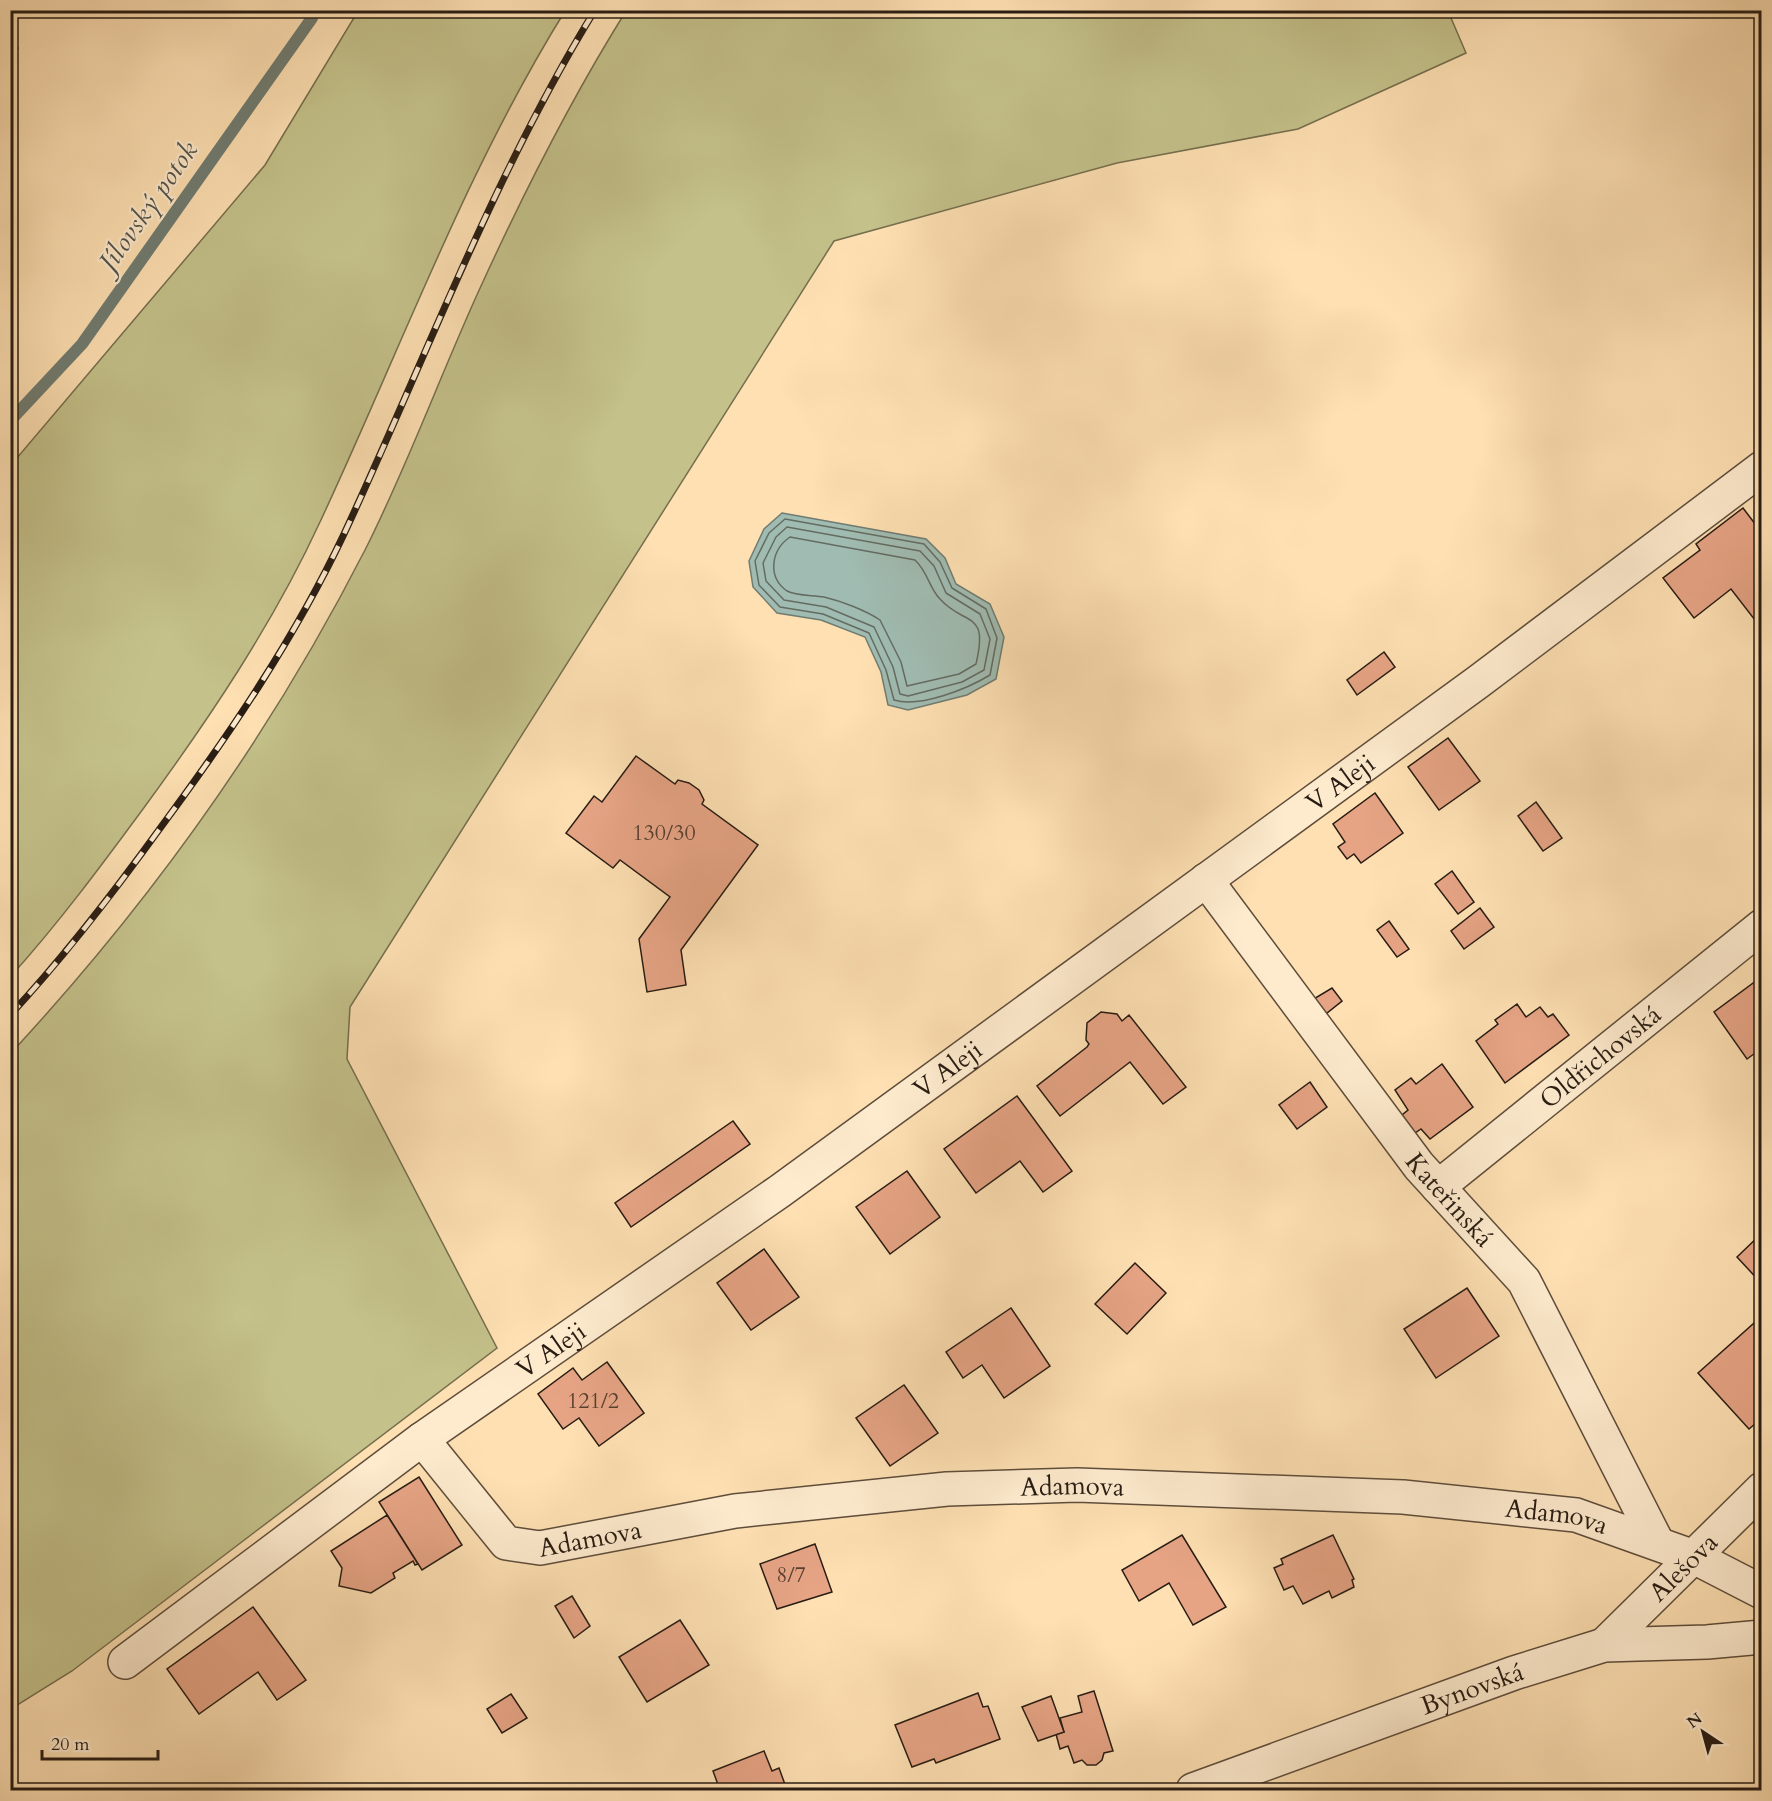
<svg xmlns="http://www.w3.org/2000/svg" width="1772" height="1801" font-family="Cardo,serif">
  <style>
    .green { fill: #c4c18a; stroke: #766e4e; stroke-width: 1.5 }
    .water { fill: #a0bcb2; stroke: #707c72; stroke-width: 1.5 }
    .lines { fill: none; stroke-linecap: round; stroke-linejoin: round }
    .shore { stroke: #646c62; stroke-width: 1.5 }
    .stream { stroke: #707c72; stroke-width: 12 }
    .building { fill: #e6a485; stroke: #281c13; stroke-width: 1.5 }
    .minor-casing { stroke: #5e4d3b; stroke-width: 36 }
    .minor { stroke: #feebce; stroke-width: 33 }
    .rail-casing { stroke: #281c13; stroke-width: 7 }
    .rail { stroke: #feebce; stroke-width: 4.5; stroke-dasharray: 14; stroke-linecap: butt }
    .labels { text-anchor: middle; stroke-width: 4.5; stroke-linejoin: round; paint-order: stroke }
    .number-label { font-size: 22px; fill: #583e30 }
    .street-label { font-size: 26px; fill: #281c13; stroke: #feebce }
    .water-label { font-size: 27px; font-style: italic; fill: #52544b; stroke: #feebce }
  </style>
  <rect width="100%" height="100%" fill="#fee0b3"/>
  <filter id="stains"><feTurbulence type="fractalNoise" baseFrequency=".00333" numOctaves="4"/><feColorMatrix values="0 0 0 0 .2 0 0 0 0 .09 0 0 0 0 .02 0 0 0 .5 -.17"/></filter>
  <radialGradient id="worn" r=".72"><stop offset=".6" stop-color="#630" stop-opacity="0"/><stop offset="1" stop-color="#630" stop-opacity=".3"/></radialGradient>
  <g class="green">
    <path d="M358,11H565C465,172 400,351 320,522C273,624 209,719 143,809C101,866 58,924 11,976V465L265,165Z"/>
    <path d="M626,11H1448L1466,53L1298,129L1117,163L834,241L350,1007L347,1059L497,1348L72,1671L11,1709V1053C150,903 272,732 365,550C408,465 441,373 481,286C524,192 571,99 626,11Z"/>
  </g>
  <path class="water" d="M782,513L926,539L945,558L956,584L990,604L1004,637L996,679L967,695L908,710L888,705L881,672L865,637L821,620L777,613L753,587L749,561L764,529Z"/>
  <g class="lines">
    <g class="shore">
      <path d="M785,519L924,544L940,562L952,588L986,609L997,638L990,675C967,689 920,708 894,700L886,670L869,633L823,614L780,607L759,585L755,561L769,533Z"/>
      <path d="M787,527L920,551L934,566L946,593L980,614L990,639L984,670L962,682L908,696L900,694L893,667L874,627L826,607L784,600L766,581L763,563L776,537Z"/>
      <path d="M790,537L915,560C928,572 929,588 940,599C965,627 989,609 976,664L959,674L907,686L901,662L880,620C865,610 841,601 824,597C813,595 796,596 787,591C767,577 771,550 790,537Z"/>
    </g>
    <path class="stream" d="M10,421L82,344L312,18L314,10"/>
  </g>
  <g class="building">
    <path d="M10,45L18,48L10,70Z"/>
    <path d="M1743,508L1762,533V621L1758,624L1731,589L1694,618L1663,578L1700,550L1696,544Z"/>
    <path d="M1384,652L1395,667L1357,695L1347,680Z"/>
    <path d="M1448,738L1480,781L1439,810L1408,767Z"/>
    <path d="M636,756L675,784L678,780L689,783L699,790L704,800L702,804L758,845L681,950L686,985L647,992L639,939L670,897L620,860L613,868L566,833L594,796L602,802Z"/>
    <path d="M1375,793L1403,833L1361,863L1354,854L1347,859L1338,847L1345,842L1333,824Z"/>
    <path d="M1536,802L1562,838L1543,851L1518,816Z"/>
    <path d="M1452,871L1474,902L1458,914L1435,884Z"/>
    <path d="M1480,908L1494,927L1464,949L1451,931Z"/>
    <path d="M1389,921L1409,949L1397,957L1377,930Z"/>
    <path d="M1760,978L1762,1048L1747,1059L1714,1012Z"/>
    <path d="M1332,988L1342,1001L1322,1017L1312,1000Z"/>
    <path d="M1517,1004L1526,1017L1540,1007L1548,1017L1553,1014L1569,1035L1505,1083L1476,1041L1498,1024L1495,1020Z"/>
    <path d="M1101,1012L1117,1014L1122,1021L1129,1015L1186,1087L1163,1104L1130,1062L1060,1116L1037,1086L1087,1047L1089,1044L1086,1040L1087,1023Z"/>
    <path d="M1442,1064L1473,1107L1430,1139L1421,1129L1415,1133L1402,1115L1408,1110L1395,1090L1411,1078L1416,1084Z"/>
    <path d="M1310,1082L1327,1107L1297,1129L1279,1105Z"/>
    <path d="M1017,1096L1072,1171L1043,1192L1020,1161L976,1193L944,1149Z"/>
    <path d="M733,1121L750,1144L631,1227L615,1203Z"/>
    <path d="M907,1171L940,1217L890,1254L856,1207Z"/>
    <path d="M1762,1233V1284L1737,1257Z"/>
    <path d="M764,1249L799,1297L751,1330L717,1283Z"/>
    <path d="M1135,1263L1166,1293L1127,1334L1095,1304Z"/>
    <path d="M1467,1288L1499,1336L1436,1378L1404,1329Z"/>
    <path d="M1011,1308L1050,1366L1004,1398L982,1365L963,1378L946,1352Z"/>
    <path d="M1762,1316V1418L1749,1429L1698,1373Z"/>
    <path d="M607,1362L644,1413L599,1446L579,1418L563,1429L538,1394L573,1368L582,1380Z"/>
    <path d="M904,1385L938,1433L890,1466L856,1418Z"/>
    <path d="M419,1477L462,1545L422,1570L379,1502Z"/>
    <path d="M387,1515L418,1564L415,1565L413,1561L393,1573L395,1578L371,1593L339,1586L342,1568L331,1551Z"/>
    <path d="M1182,1535L1226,1607L1193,1625L1169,1583L1139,1601L1122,1570Z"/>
    <path d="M1333,1535L1354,1579L1352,1580L1354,1587L1332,1598L1329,1591L1303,1604L1293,1586L1284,1590L1274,1568L1283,1564L1281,1559Z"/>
    <path d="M815,1544L832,1592L777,1609L760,1564Z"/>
    <path d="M572,1596L590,1626L574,1638L555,1606Z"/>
    <path d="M253,1607L306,1680L277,1700L258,1672L199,1714L167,1669Z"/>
    <path d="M680,1620L709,1665L647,1702L619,1657Z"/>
    <path d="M1094,1691L1113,1751L1104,1753L1102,1760L1096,1765H1087L1082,1760L1074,1763L1068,1746L1060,1749L1056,1734L1064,1732L1060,1718L1082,1712L1078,1696Z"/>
    <path d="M978,1693L983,1707L988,1706L1000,1739L936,1763L934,1759L912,1767L895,1725Z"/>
    <path d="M511,1694L527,1718L502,1733L487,1709Z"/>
    <path d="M1051,1696L1064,1732L1038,1741L1022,1707Z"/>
    <path d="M764,1751L772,1771L779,1768L787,1790H720L713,1771Z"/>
  </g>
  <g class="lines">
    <defs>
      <g id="minor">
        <path id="s1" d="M1206,880L1419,1166L1524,1281L1657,1542"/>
        <path id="s2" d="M1438,1187L1762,926"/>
        <path id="s3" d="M422,1439L506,1543L540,1548L735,1511L947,1489L1077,1485L1403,1497L1576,1515L1694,1557L1762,1592"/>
        <path id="s4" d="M1604,1645L1762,1489"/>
        <path id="s5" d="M125,1662L422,1439L780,1191L1478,682L1762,468"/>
        <path id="s6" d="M1193,1790L1514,1673L1604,1645L1707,1642L1762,1637"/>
      </g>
    </defs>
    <use href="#minor" class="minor-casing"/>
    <use href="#minor" class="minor"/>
    <defs>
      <path id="rail" d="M10,1015C65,956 114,892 161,827C229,735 295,638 344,534C426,358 493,176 595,10"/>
    </defs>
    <use href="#rail" class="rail-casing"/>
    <use href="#rail" class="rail"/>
  </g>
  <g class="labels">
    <g class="number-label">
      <text x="664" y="840">130/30</text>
      <text x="593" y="1408">121/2</text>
      <text x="791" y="1582">8/7</text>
    </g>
    <g class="street-label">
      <text dy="9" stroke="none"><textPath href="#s5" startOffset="1500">V Aleji</textPath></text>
      <text dy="9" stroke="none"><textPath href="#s2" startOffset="208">Oldřichovská</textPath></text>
      <text dy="9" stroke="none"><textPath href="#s5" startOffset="1014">V Aleji</textPath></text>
      <text dy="9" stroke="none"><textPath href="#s1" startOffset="402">Kateřinská</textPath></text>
      <text dy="9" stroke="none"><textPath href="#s5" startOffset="528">V Aleji</textPath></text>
      <text dy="9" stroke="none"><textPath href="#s3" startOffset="705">Adamova</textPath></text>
      <text dy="9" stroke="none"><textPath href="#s3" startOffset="1191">Adamova</textPath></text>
      <text dy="9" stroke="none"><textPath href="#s3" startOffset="219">Adamova</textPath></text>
      <text dy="9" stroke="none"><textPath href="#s4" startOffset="111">Alešova</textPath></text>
      <text dy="9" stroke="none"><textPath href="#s6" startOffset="297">Bynovská</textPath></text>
    </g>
    <g class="water-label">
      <text transform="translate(148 206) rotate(-55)" y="9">Jílovský potok</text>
    </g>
  </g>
  <rect width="1772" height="1801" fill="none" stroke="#fee0b3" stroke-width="36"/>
  <rect x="12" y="12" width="1748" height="1777" fill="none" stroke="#281c13" stroke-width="3"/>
  <rect x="18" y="18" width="1736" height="1765" fill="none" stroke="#281c13" stroke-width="1.5"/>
  <g transform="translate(1703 1732) rotate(324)" stroke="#feebce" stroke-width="4.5" paint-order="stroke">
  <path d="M0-4.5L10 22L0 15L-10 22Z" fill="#281c13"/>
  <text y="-9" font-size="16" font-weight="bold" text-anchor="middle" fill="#281c13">N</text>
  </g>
  <path d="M42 1750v9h116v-9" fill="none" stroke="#281c13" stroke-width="3"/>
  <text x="51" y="1750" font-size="18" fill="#281c13" stroke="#feebce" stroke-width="4.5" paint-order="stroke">20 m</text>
  <rect width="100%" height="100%" filter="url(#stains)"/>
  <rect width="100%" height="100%" fill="url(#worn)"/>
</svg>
